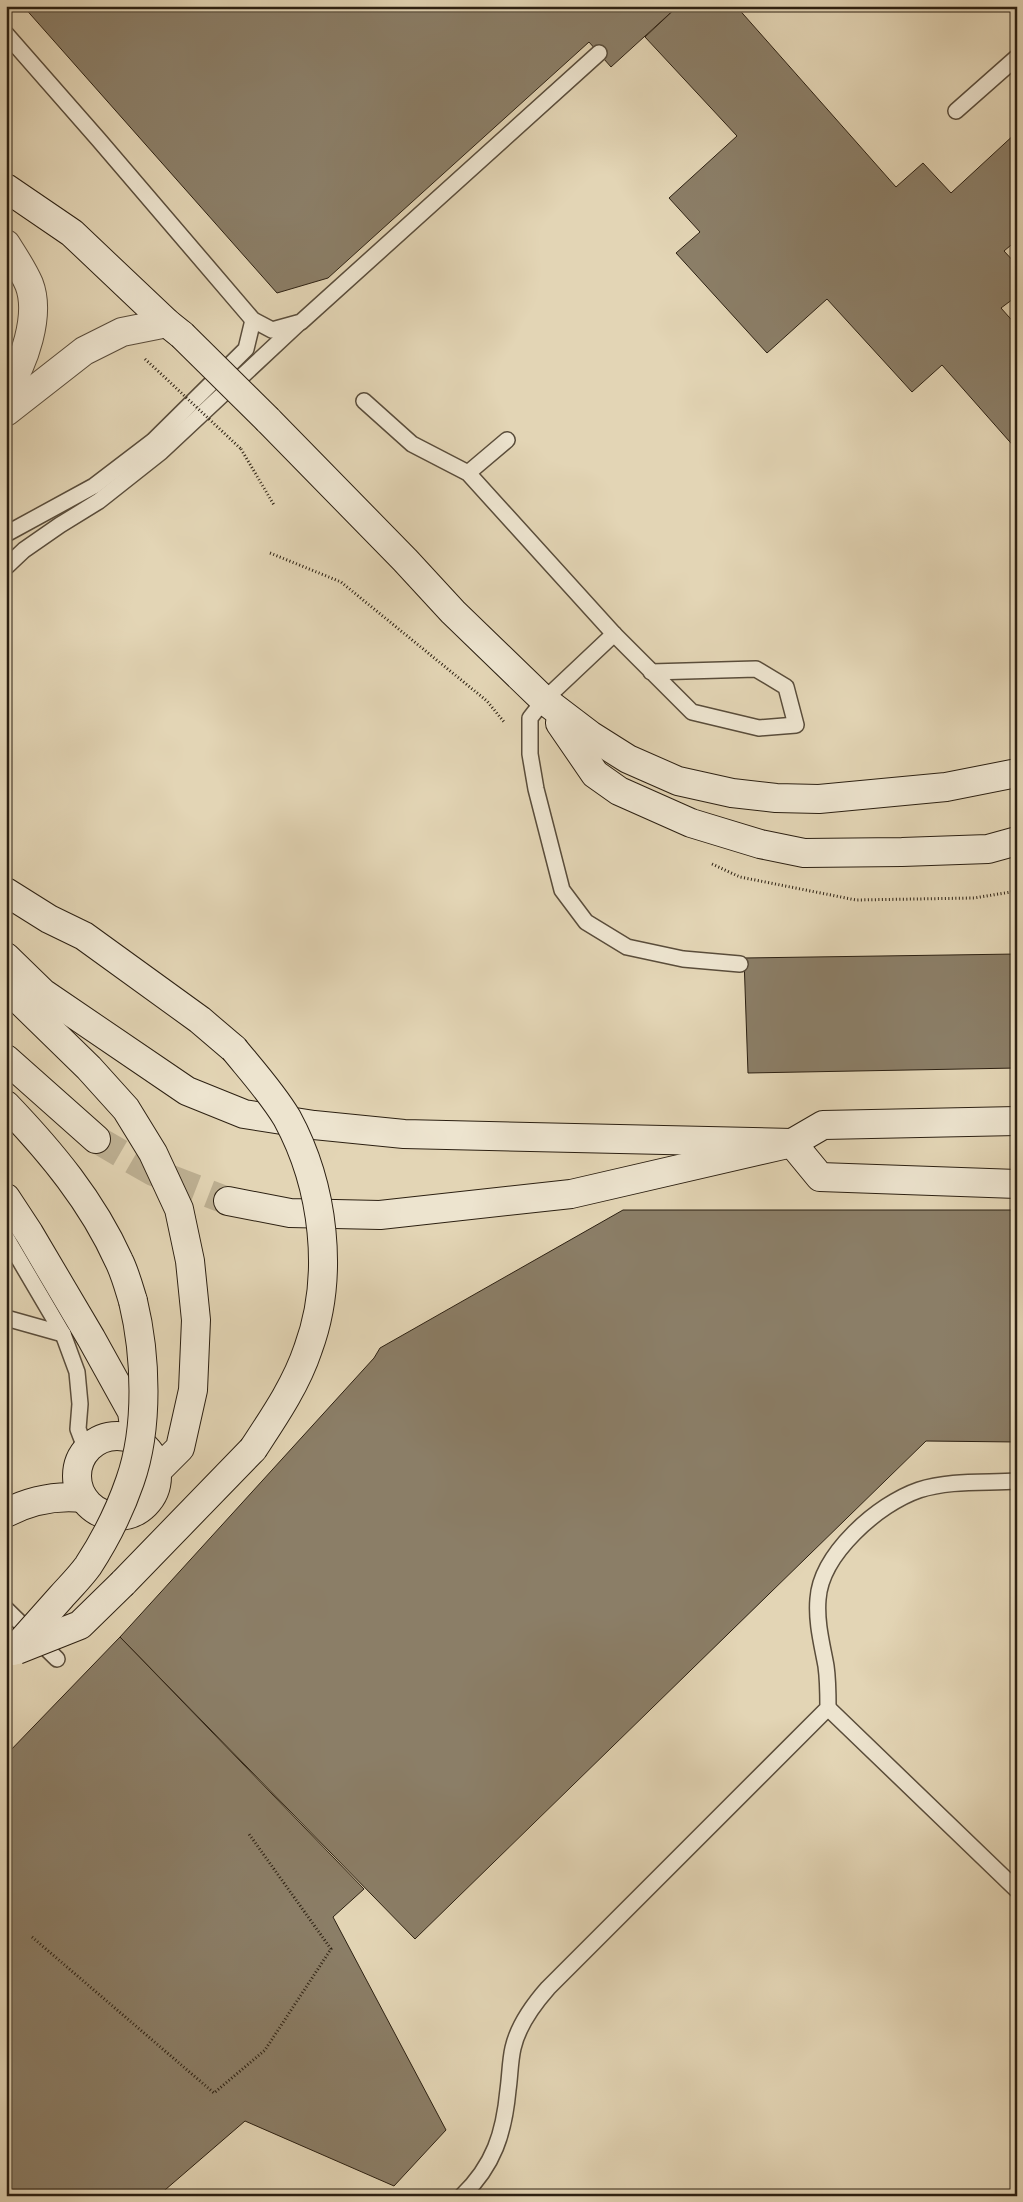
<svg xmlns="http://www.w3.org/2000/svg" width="1023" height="2202" font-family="'IM FELL Double Pica',serif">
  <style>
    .building { fill: #8b7e67; stroke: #2c2012 }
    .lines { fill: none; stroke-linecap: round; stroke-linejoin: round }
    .secondary-tunnel { stroke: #beb194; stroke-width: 28; stroke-dasharray: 28 14; stroke-linecap: butt }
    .lane-casing { stroke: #5a4d3b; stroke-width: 18 }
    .street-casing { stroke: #5a4d3b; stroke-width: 30 }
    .secondary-casing { stroke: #2c2012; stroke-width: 30 }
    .path { stroke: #2c2012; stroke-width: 3; stroke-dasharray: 1 2.5; stroke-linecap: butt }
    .lane { stroke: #ede4cf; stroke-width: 15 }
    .street { stroke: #ede4cf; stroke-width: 28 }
    .secondary { stroke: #ede4cf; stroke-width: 28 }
    .secondary-bridge-casing { stroke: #2c2012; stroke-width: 30; stroke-linecap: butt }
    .path-bridge { stroke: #2c2012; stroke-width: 3; stroke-dasharray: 1 2.5; stroke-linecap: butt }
    .secondary-bridge { stroke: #ede4cf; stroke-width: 28 }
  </style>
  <rect width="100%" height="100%" fill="#e3d5b5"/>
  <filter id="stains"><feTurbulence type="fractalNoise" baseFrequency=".004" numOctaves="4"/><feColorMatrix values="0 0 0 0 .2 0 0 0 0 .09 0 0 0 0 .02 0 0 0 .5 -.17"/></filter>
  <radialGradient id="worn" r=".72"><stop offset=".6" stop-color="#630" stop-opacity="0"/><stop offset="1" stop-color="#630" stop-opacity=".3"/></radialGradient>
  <g class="building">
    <path d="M23,6H678L611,67L589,42L328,278L277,293Z"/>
    <path d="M678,6H736L896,187L923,163L951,193L1017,132V240L1004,251L1017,265V296L1001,308L1017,326V450L942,365L912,392L827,299L767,353L676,253L700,232L669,198L737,136L645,37Z"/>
    <path d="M1017,954V1068L748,1073L744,958Z"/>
    <path d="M623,1210H1017V1442L926,1441L415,1939L120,1637L374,1358L380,1348Z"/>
    <path d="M120,1637L364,1889L333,1917L446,2130L394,2186L245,2121L158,2196H6V1755Z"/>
  </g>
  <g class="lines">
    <path class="secondary-tunnel" d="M96,1139L153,1172L228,1201"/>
    <defs>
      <g id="lane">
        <path d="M6,34L99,140L253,320L272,330L301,322L599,53"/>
        <path d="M956,111L1017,57"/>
        <path d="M364,401L412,444L468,473L614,634L692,712L759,728L796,725L786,687L756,669L651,672"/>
        <path d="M468,473L507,440"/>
        <path d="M6,534L94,486L153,441L246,349L253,320"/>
        <path d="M6,567L24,550L60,525L99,501L161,452L298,324"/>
        <path d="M614,634L544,700L530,718V754L536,789L562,890L586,922L627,947L683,959L740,964"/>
        <path d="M6,1237L63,1334L77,1372L80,1404L78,1429L86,1450"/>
        <path d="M6,1318L63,1334"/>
        <path d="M6,1609L57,1659"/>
        <path d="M828,1708L1017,1890"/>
        <path d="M462,2196C494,2165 504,2133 508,2090C510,2076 510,2061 513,2048C518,2026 533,2005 548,1988L828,1708C828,1694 828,1680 826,1666C822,1644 816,1622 818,1599C821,1554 878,1504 919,1490C949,1480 985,1483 1017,1481"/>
      </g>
      <g id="street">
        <path d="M6,244C14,257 23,270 29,284C41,315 24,364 6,390"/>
        <path d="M6,412L84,351L122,332L167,323"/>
      </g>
      <g id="secondary">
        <path d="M6,188L72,233L167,323L182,335"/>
        <path d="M268,420L405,560L453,612L544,700L590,735L628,759L678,781L732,793L776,798L819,799L946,787L1017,773"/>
        <path d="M560,723L595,774L619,791L691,823L760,844L804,853L902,852L988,849L1017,841"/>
        <path d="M6,892L49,919L84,936L200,1020L234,1049"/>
        <path d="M6,957L43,993L187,1091L244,1114L314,1125L404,1134L792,1143L820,1177L1017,1184"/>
        <path d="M6,987L89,1068L126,1109L153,1153L179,1209L190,1261L196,1320L193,1390L180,1448L157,1471"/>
        <path d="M6,1059L96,1139"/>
        <path d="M6,1105C51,1152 92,1201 119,1261C125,1273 129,1288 133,1301"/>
        <path d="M6,1198L29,1233L91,1338L132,1412L136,1440"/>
        <path d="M228,1201L290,1213L380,1215L571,1194L792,1143L823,1125L1017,1121"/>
        <circle cx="117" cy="1476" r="40"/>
        <path d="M6,1513C31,1500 55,1495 83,1498"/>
        <path d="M123,1583L253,1449"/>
      </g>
    </defs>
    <use href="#lane" class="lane-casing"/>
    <use href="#street" class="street-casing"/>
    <use href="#secondary" class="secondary-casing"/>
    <g class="path">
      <path d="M145,359L158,371"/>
      <path d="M241,449L274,505"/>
      <path d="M270,553L341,582L487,701L504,722"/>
      <path d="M712,864L740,877L856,900L974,898L1017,891"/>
      <path d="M32,1937L214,2093L265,2050L331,1949L249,1834"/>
    </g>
    <use href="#lane" class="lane"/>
    <use href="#street" class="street"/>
    <use href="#secondary" class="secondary"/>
    <defs>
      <g id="secondary-bridge">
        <path d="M182,335L268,420"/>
        <path d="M234,1049C252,1071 272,1093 287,1118C324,1186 335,1276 308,1349C296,1385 274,1417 253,1449"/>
        <path d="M17,1650L80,1625L123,1583"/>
        <path d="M13,1651C29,1633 45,1615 61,1597C70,1587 80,1577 88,1566C105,1540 120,1510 130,1481C149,1427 146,1355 133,1301"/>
      </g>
    </defs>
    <use href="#secondary-bridge" class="secondary-bridge-casing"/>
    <path class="path-bridge" d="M158,371L241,449"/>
    <use href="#secondary-bridge" class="secondary-bridge"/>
  </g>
  <rect width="1023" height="2202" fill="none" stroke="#e3d5b5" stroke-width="25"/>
  <rect x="8" y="8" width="1008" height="2187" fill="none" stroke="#2c2012" stroke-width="2.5"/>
  <rect x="12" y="12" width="998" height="2177" fill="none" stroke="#2c2012"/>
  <rect width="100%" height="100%" filter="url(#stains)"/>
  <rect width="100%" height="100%" fill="url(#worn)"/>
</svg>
